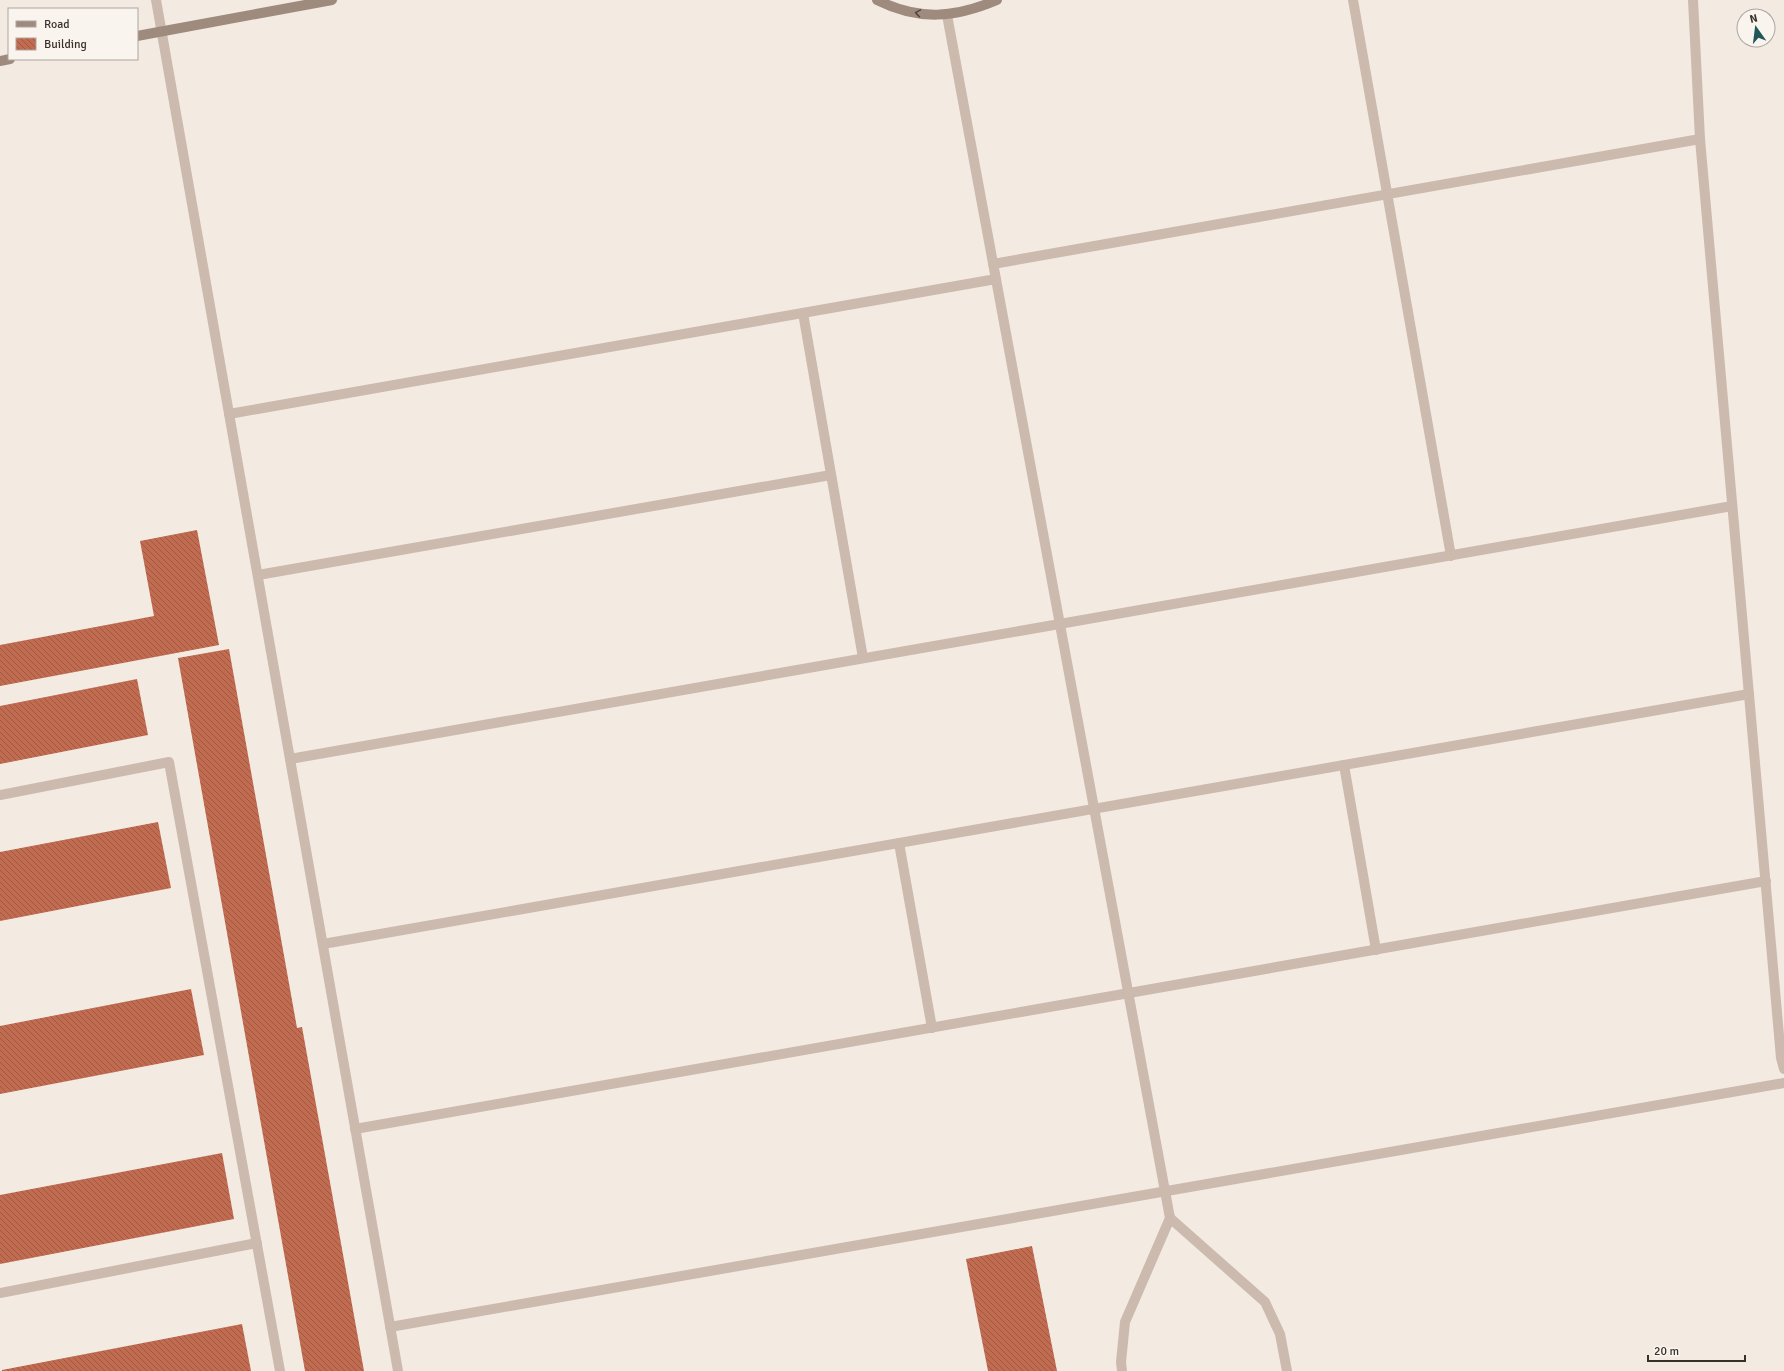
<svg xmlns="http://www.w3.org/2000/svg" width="1784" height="1371" font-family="Signika,sans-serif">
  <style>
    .building { fill: url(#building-back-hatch) }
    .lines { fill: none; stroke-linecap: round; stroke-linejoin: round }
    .lane { stroke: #cbbaad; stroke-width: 10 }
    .street { stroke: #cbbaad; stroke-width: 10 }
    .secondary { stroke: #9f8a7e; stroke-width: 10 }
    .oneway { stroke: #534640 }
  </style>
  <defs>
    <pattern id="building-back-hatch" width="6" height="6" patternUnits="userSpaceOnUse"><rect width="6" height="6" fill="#c16b51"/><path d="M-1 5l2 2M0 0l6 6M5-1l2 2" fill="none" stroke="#9e5843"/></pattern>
  </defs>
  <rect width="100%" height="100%" fill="#f3eae1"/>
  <g class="building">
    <path d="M197,530L219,645L0,686V645L154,616L140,541Z"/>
    <path d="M229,649L297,1028L302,1027L364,1371H305L178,658Z"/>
    <path d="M137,679L148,735L0,764V706Z"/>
    <path d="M158,822L171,888L0,921V852Z"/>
    <path d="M191,989L204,1055L0,1094V1026Z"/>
    <path d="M222,1153L234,1219L0,1264V1195Z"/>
    <path d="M1032,1246L1057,1371H988L966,1259Z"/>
    <path d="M242,1324L251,1371H2V1370Z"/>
  </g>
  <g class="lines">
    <g class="lane">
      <path d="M1353,0L1451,556"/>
      <path d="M1693,0L1700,139L1781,1058L1784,1069"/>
      <path d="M993,264L1700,139"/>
      <path d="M803,313L863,658"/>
      <path d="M229,414L996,279"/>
      <path d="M258,575L831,475"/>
      <path d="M290,759L1732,506"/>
      <path d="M1344,765L1376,950"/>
      <path d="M0,795L169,762L280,1371"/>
      <path d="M899,843L932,1028"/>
      <path d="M323,944L1749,694"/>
      <path d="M355,1129L1766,881"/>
      <path d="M0,1293L257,1243"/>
      <path d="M390,1327L1784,1083"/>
    </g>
    <g class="street">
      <path d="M156,0L398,1371"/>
      <path d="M947,15L1170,1218L1125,1322L1121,1362L1122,1371"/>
      <path d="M1170,1218L1265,1302L1280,1334L1287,1371"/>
    </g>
    <g class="secondary">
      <path d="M877,0C919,21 955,18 997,0"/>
      <path d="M137,36L332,0"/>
      <path d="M0,61L10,59"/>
    </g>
  </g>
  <defs><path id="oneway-chevron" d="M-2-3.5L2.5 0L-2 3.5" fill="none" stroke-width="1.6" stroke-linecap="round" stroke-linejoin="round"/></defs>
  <use class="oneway" href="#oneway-chevron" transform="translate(918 13) rotate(-171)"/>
  <rect x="8" y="8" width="130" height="52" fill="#faf4ee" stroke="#ada6a0"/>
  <rect x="16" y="21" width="20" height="6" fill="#9f8a7e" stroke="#ada6a0"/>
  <text x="44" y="28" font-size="12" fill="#3a302b">Road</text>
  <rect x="16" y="38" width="20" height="12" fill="url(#building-back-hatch)" stroke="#ada6a0"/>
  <text x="44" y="48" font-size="12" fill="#3a302b">Building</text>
  <g transform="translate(1756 28) rotate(346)"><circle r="19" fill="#faf4ee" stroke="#ada6a0"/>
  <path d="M0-3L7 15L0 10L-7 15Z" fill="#22575a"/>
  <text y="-6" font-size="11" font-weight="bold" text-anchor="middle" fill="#3a302b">N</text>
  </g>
  <path d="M1648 1355v6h97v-6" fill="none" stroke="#3a302b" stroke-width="2"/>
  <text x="1654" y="1355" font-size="12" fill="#3a302b" stroke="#faf4ee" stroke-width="3" paint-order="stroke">20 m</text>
</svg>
